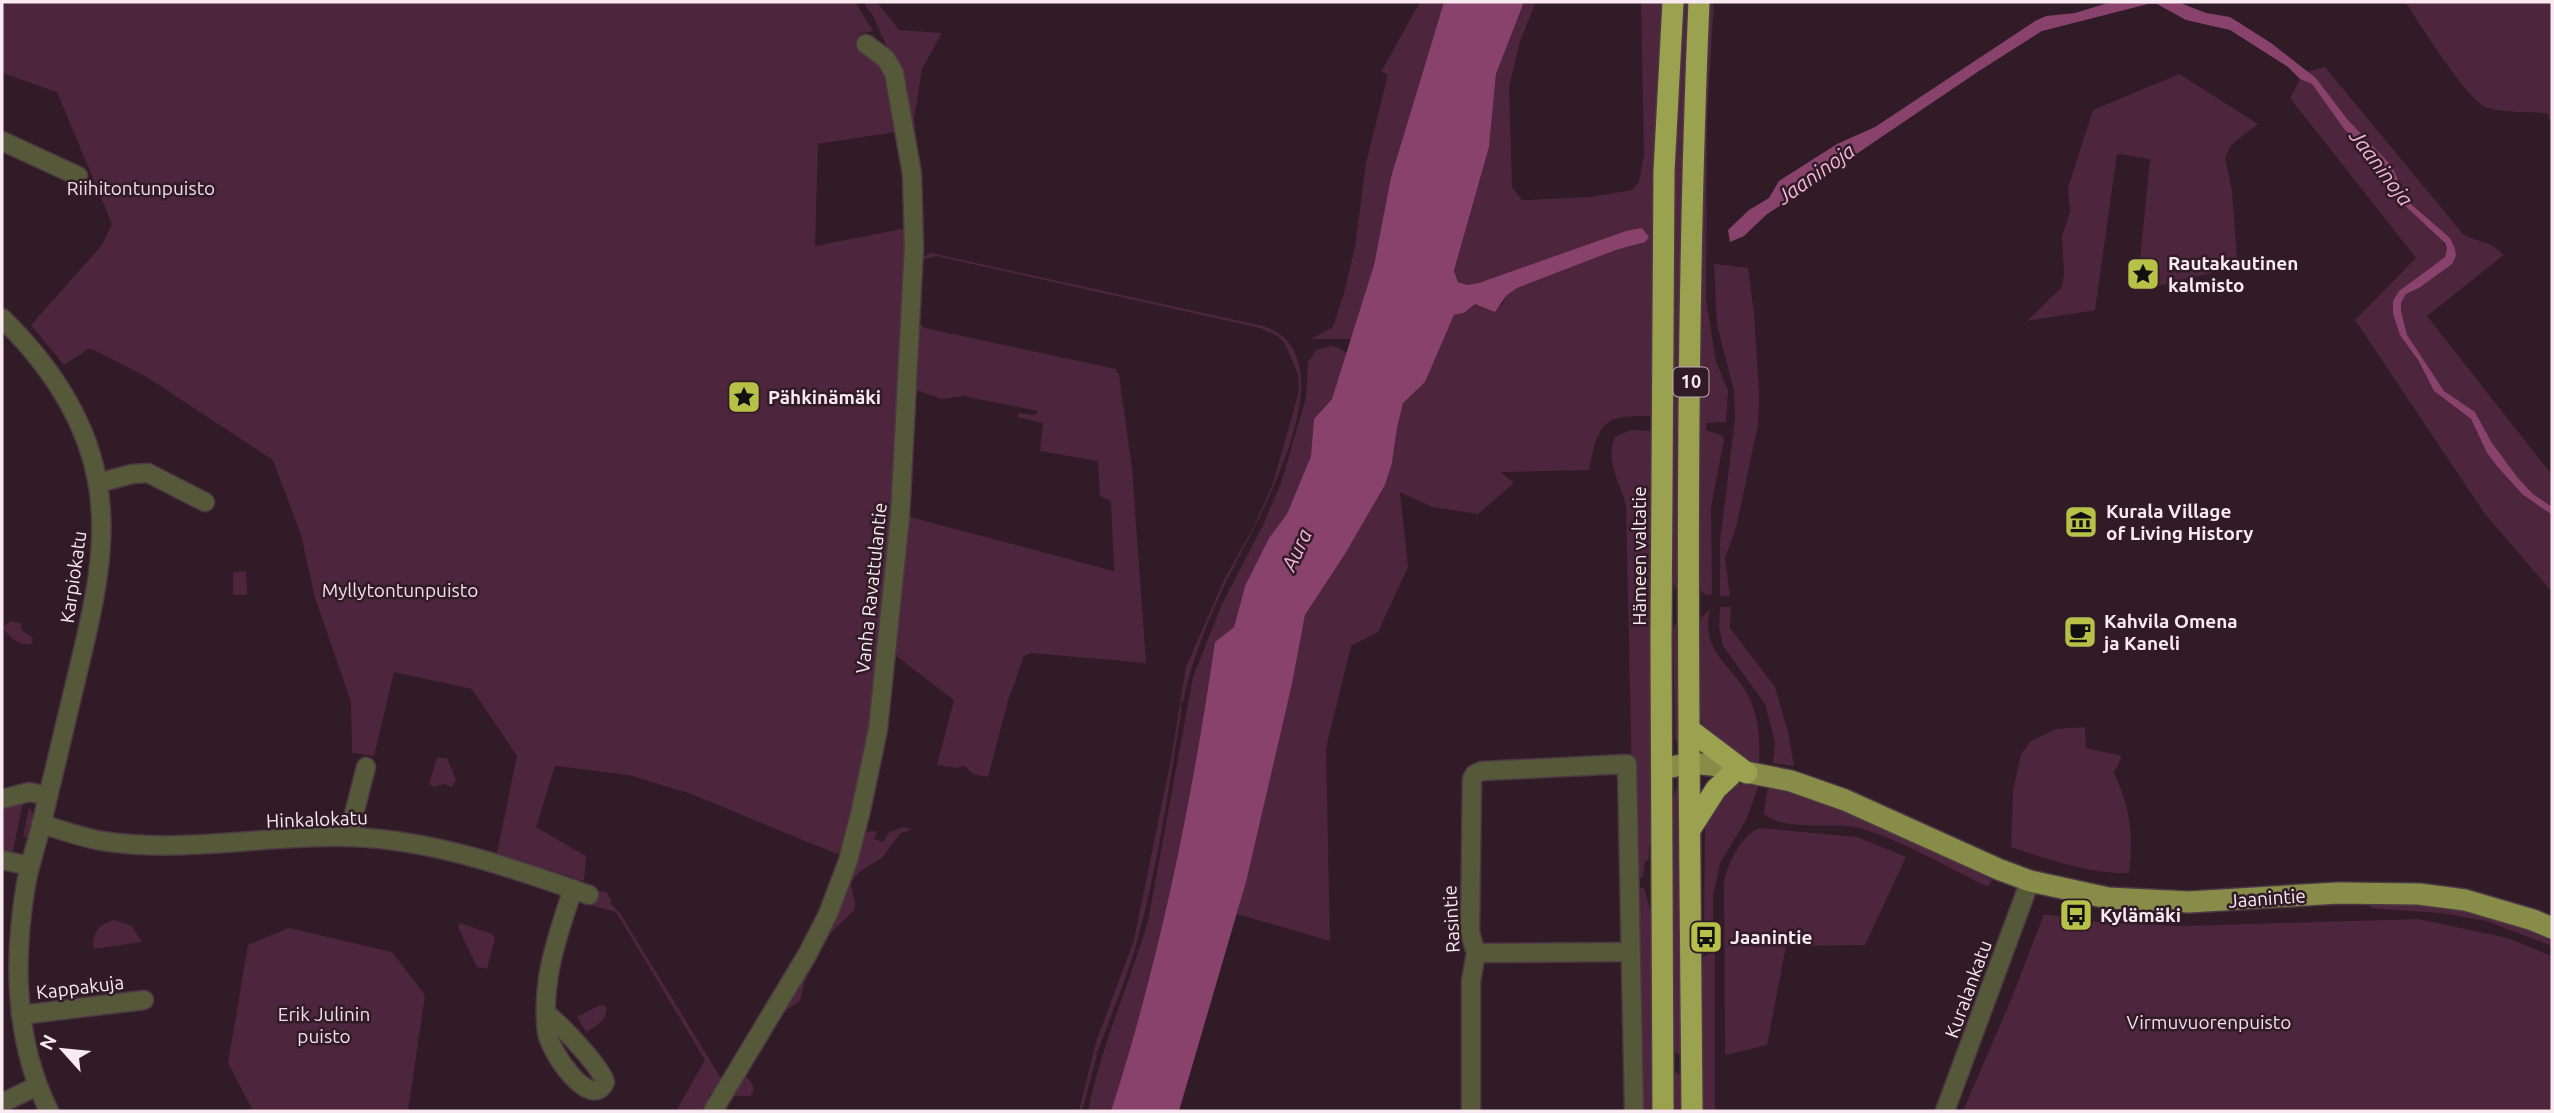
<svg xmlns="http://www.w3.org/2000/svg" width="2554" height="1113" font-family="Ubuntu,sans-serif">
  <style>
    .green { fill: #4d253d }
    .water { fill: #88426b }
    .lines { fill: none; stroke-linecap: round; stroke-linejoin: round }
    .minor-casing { stroke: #4c3843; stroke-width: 21 }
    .major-casing { stroke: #4c3843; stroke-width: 24 }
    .highway-casing { stroke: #4c3843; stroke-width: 24 }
    .minor { stroke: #555839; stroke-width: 18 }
    .major { stroke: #878d49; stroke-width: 21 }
    .highway { stroke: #9ba24f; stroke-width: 21 }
    .labels { text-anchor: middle; stroke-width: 5; stroke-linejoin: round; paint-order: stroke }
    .shield { fill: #301b27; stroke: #bdabb4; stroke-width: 2 }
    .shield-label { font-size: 18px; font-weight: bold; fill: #f9e9f1 }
    .park-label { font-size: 19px; fill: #f3dde8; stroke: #301b27 }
    .poi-label { font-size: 19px; font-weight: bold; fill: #f9e9f1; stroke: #301b27; text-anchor: start }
    .street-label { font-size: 19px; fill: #f9e9f1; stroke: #301b27 }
    .water-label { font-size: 21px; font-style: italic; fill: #f4b6d7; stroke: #301b27 }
  </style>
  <rect width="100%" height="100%" fill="#301b27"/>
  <g class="green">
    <path d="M2,2H855L873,31L860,34L856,46L865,56L884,64L902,131L818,144L815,246L907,228L894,515L867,757L844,849L837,854L691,794L629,775L555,766L536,827L586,856L584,881L497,853L517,756L472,689L394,672L374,756L352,753L351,702L315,598L301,535L273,460L145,376L90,348L64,365L31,325L102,245L112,224L57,92L2,73Z"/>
    <path d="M863,2H877L899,30L942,33L922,69L914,119L921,181L923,239L917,238L892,58L873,16Z"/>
    <path d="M1420,2H1444L1391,177L1374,265L1352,339H1311L1333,327L1344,293L1355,247L1366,163L1388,74L1381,72Z"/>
    <path d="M1524,2H1536L1520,41L1509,87L1512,187L1522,200L1591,197L1632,190L1639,182L1644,155L1641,2H1663L1654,138L1652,416C1603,415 1599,421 1589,470L1501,472L1514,483L1478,514L1432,507L1400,492L1408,567L1378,632L1351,646L1326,748L1330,941L1237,914L1292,684L1305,615L1345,554L1385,485L1392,463L1397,428L1403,402L1425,381L1454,315L1464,313L1475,304L1481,306L1502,305L1506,296L1517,288L1616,250L1645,242L1479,283L1467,285L1458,282L1454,272L1489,147L1496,74Z"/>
    <path d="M1680,2H1691L1678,594L1672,580L1673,172Z"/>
    <path d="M1709,2H1714L1707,118L1706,300L1716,361L1728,391L1726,422L1707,423L1706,430L1723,436L1724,440L1711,507L1712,594L1709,596L1701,592L1699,585L1703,118Z"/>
    <path d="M2405,2H2552V124L2547,113C2528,112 2506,113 2488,108C2467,102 2420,23 2405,2Z"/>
    <path d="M2325,67L2463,234C2480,244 2488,239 2504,255L2427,316L2552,475V507L2533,494L2518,478L2492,443L2475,412L2444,391L2406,335L2401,311V303L2406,294L2419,288L2452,263L2450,238L2411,204L2402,190L2392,166L2347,119L2316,78L2306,72Z"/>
    <path d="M2179,74L2258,124L2231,145L2225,158L2232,191L2237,260L2239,266L2137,291L2150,159L2117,154L2095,310L2027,321L2062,287L2064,274L2062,236L2070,212L2068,188L2093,110Z"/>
    <path d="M2300,79L2312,84L2344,129L2369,153L2382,169L2401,202L2439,236L2447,248L2445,257L2399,291L2393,314L2434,391L2471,419L2487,453L2522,494L2552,515V592L2485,514L2355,320L2416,258L2290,98Z"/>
    <path d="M931,253L1263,326C1358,356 1249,535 1224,586C1207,624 1191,661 1183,702H1181L1180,705L1182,706C1170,782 1159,860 1139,934C1129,974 1112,1012 1098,1051L1095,1054L1097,1055L1082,1111H1079L1096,1042L1134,940L1171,759L1186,667L1224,580L1255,524L1273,483L1299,391L1298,374L1284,342L1276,335L1260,328L936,256L925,259L922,263L918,322L925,328L1116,369L1119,375L1132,468L1146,663L1032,653L1024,656L1008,701L988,777L973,774L965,766L958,768L937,765L954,700L891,652L906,516L1114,571L1111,501L1100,496L1098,461L1040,451L1043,423L1017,417L1019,413L1035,415L1038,411L963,396L942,399L916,390L908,397L918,259Z"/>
    <path d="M1714,264L1748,268L1754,313L1759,393L1758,425L1736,528L1725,558L1730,597L1720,596V542L1735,419L1734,391L1717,325Z"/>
    <path d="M1330,346L1337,347L1347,353L1332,399L1314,419L1311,456L1287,514L1269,538L1245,586L1234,627L1215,642C1192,800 1160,959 1111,1111H1088C1101,1046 1129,985 1148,921L1193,677L1221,606L1262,527L1281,483L1306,398L1308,362L1316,350Z"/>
    <path d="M1630,430L1653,431L1652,830L1648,860L1645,861L1643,877L1640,878L1634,871L1626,505C1619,482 1605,459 1615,437Z"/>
    <path d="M246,571L247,595H233V572Z"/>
    <path d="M1720,607H1731L1730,628L1775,687L1788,732L1794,766L1773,763L1775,742L1765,704L1723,646L1719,627Z"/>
    <path d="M1710,609C1700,655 1734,664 1750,699C1759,720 1760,740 1759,763L1739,758L1708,735L1703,727L1698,708L1699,620Z"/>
    <path d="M11,621L22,624L21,630L33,638L32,644C18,647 11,637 2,628Z"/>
    <path d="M1678,621L1679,747L1675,739L1673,628Z"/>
    <path d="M2085,727L2086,748L2122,756L2114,773C2130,806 2134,837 2129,873C2092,875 2046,859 2011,847L2013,791L2021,754L2031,741L2056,729Z"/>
    <path d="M437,758H447L456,780L452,787L444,784L434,787L429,784Z"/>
    <path d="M1679,783H1681L1682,1053L1678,1054L1672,1049L1671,801Z"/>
    <path d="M1744,783L1759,785L1746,820L1720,863L1713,897V932H1704L1705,830L1708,814L1727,787Z"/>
    <path d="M1768,787L1782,788L1858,814L1992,880L1988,887C1949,868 1896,837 1855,827C1829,822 1785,832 1764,814V811Z"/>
    <path d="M13,801L23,802L12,856L7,855L2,850V809Z"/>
    <path d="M29,807L35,817L31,838L23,837Z"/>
    <path d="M903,827L911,829L900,834L882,858L859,872L853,880L851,885L855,904L854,910L831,933L805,981L800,1001L785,1011L744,1074C751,1082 757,1086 751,1096H732L860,832L877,831L874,839L884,842L888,833Z"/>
    <path d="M1760,828L1857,837L1906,857L1865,945L1786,946L1767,1045L1725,1055L1724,881C1728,863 1742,834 1760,828Z"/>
    <path d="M1635,887L1644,888L1651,913L1653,1111H1638Z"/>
    <path d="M598,891L606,892L612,900L610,903L620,913L722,1080L716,1092L710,1093L709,1096L714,1100L708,1111H676L705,1060L616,912L590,905Z"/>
    <path d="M2370,900H2387L2474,910L2552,936V946L2486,921L2440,913L2370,908Z"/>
    <path d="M2044,914L2104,923L2182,926L2418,919L2508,938L2552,956V1111H1963L2011,1000Z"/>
    <path d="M114,920L132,926L142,942L94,949C91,933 99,924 114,920Z"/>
    <path d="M461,923L492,934L495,938L487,969L477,967L458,927Z"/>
    <path d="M289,928L392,952L425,995L408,1111H253L228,1063L248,945Z"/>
    <path d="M1707,941L1715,946V1111H1701L1700,990L1703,956H1707Z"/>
    <path d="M600,1005L606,1006C608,1021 597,1025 586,1032L577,1017Z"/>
    <path d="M1676,1072L1682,1077L1683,1111H1672L1673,1077Z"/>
  </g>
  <g class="water">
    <path d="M1444,2H1524L1496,74L1489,147L1454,271L1458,282L1467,285L1479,283L1626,231L1642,228L1649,237L1645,242L1616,250L1517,288L1506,296L1495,312L1475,304L1464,313L1454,315L1425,382L1403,403L1397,428L1392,463L1385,485L1345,554L1305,615L1292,684L1246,882L1179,1111H1111C1160,959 1192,800 1215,642L1234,627L1245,586L1269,538L1287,514L1311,456L1314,419L1332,399L1374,265L1391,177Z"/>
    <path d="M2111,2H2178L2206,13L2230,17L2271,43L2316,78L2347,119L2392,166L2402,190L2411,204L2450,238L2455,249L2456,256L2452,264L2419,288L2406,294L2401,303V311L2407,335L2444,391L2475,412L2492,443L2518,478L2533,494L2552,507V515L2522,494L2497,466L2487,453L2471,419L2434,391L2418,360L2400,335L2393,314V301L2399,291L2445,257L2447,248L2445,243L2401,202L2382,169L2369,153L2344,129L2312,84L2300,79L2288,67L2230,30L2186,20L2157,4H2148L2042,31L1979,71L1766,215L1744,236L1730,242L1728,230L1749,210L1769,198L1779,181L1837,144L1875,127L2035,21L2046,16L2075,13Z"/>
  </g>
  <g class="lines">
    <defs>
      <g id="minor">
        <path d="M2,141L78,176"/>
        <path d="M2,318C49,364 87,419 98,485C108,544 94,605 80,663C67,716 55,769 42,822C37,843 30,863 26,884C13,961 14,1040 49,1111"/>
        <path d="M98,483L132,474L148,473L205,502"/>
        <path d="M2,799L29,792L48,796"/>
        <path d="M41,824C62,830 82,838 103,841C185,854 270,834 352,837C433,840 513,868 589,895"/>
        <path d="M348,837L366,767"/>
        <path d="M2,860L30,866"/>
        <path d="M1476,953L1630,952"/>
        <path d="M547,1014C561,1025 601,1067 605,1082C591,1113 549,1050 547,1032C541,981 557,937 573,889"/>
        <path d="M21,1015L144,1000"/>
        <path d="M2,1103L37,1086"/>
        <path d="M713,1111L807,955L828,914L848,861L861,810L878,729L900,517L914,246L912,174L894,73L886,59L866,44"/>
        <path d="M1471,1111V981L1476,953L1470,933L1472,779L1475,774L1482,771L1627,764L1634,1111"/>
        <path d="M1945,1111L2030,881"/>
      </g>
      <path id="major" d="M1662,769L1690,763L1711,765L1791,781L1845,800L1998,869L2030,881L2108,898L2189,902L2338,893L2419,894L2465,900L2533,920L2552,928"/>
      <g id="highway">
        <path d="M1690,730L1747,773"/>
        <path d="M1691,828L1716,789L1730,776"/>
        <path d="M1663,1111L1661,640L1664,171L1673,2"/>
        <path d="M1692,1111C1689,742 1683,371 1699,2"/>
      </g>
    </defs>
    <use href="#minor" class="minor-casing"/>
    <use href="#major" class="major-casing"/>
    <use href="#highway" class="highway-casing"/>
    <use href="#minor" class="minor"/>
    <use href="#major" class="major"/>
    <use href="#highway" class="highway"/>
  </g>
  <defs>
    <symbol id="sight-square" viewBox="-11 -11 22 22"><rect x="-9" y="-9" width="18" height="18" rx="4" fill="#b8c147" stroke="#301b27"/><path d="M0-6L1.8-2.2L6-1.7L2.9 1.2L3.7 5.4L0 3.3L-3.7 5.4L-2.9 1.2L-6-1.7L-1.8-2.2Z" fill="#111"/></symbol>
    <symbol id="museum-square" viewBox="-11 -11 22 22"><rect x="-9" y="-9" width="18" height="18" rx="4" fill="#b8c147" stroke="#301b27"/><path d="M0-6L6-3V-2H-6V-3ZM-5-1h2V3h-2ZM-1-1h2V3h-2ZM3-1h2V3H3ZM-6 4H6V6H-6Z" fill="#111"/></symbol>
    <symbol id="cafe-square" viewBox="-11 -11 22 22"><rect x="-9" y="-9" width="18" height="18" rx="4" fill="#b8c147" stroke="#301b27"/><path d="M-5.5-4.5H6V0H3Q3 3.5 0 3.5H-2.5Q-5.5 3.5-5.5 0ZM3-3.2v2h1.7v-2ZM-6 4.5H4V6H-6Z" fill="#111"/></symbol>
    <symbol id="bus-square" viewBox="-11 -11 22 22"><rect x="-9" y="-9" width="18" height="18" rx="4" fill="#b8c147" stroke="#301b27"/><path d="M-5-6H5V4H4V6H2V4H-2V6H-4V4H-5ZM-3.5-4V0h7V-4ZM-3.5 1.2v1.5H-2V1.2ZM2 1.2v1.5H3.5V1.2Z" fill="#111"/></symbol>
  </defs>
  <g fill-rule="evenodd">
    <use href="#sight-square" x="2124" y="255" width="38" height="38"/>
    <use href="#sight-square" x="725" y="378" width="38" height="38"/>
    <use href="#museum-square" x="2062" y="503" width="38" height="38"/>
    <use href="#cafe-square" x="2061" y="613" width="38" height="38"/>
    <use href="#bus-square" x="2057" y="896" width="38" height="38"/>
    <use href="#bus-square" x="1687" y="918" width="38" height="38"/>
  </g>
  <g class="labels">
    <rect class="shield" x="1673.5" y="367.5" width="35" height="29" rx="5"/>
    <g class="shield-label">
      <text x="1691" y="388">10</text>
    </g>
    <g class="park-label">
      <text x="141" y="195">Riihitontunpuisto</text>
      <text x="400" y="597">Myllytontunpuisto</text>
      <text x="324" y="1021">Erik Julinin<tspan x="324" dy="22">puisto</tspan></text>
      <text x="2209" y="1029">Virmuvuorenpuisto</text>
    </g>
    <g class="poi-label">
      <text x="2168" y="270">Rautakautinen<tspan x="2168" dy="22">kalmisto</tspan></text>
      <text x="768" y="404">Pähkinämäki</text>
      <text x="2106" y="518">Kurala Village<tspan x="2106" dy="22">of Living History</tspan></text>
      <text x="2104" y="628">Kahvila Omena<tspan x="2104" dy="22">ja Kaneli</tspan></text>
      <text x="2100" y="922">Kylämäki</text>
      <text x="1730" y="944">Jaanintie</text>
    </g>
    <g class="street-label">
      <text transform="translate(1639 556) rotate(-90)" y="7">Hämeen valtatie</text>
      <text transform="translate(73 577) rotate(-82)" y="7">Karpiokatu</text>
      <text transform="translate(871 588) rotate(-84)" y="7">Vanha Ravattulantie</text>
      <text transform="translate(317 819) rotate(-2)" y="7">Hinkalokatu</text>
      <text transform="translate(2267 898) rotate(-4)" y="7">Jaanintie</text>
      <text transform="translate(1451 919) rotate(-93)" y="7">Rasintie</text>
      <text transform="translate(80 987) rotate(-7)" y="7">Kappakuja</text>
      <text transform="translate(1968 989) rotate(-70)" y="7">Kuralankatu</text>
    </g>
    <g class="water-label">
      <text transform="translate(2381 168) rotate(53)" y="7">Jaaninoja</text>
      <text transform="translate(1816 174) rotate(-35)" y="7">Jaaninoja</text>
      <text transform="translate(1297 550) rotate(-65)" y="7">Aura</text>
    </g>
  </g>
  <rect width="2554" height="1113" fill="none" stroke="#f9e9f1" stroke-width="7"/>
  <g transform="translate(63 1050) rotate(297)" stroke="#301b27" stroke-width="5" paint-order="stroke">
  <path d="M0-5L12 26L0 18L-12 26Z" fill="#f9e9f1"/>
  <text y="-10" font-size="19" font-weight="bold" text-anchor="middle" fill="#f9e9f1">N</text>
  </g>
</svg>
